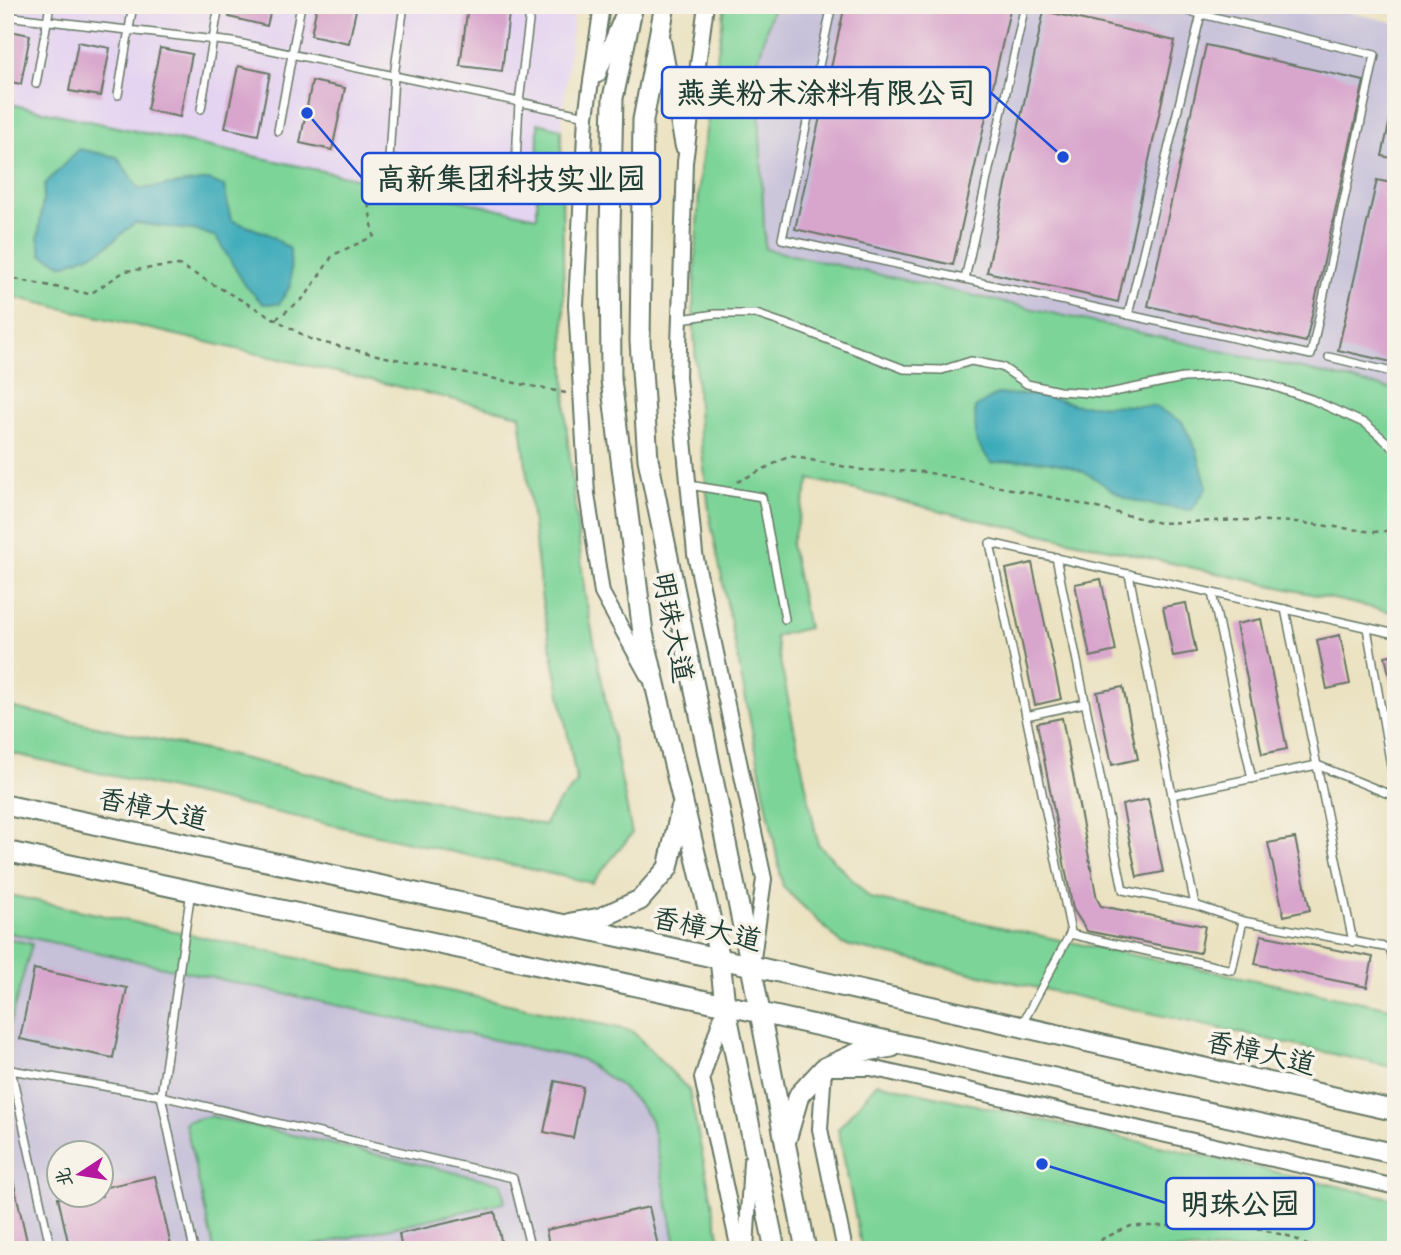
<svg xmlns="http://www.w3.org/2000/svg" width="1401" height="1255" font-family="Mynerve,'LXGW WenKai TC',sans-serif">
  <style>
    .built { fill: #e4d3f1 }
    .industrial { fill: #c6c0d9; fill-rule: evenodd }
    .green { fill: #7dd498; stroke: #4e8866; stroke-width: 2 }
    .water { fill: #3baab9; stroke: #2d7476; stroke-width: 2 }
    .building { fill: #d8a5cc }
    .lines { fill: none; stroke-linecap: round; stroke-linejoin: round }
    .service-casing { stroke: #667765; stroke-width: 10 }
    .minor-casing { stroke: #667765; stroke-width: 18 }
    .secondary-casing { stroke: #667765; stroke-width: 23 }
    .path { stroke: #667765; stroke-width: 2.5; stroke-dasharray: 5 5; stroke-linecap: butt }
    .service { stroke: #fff; stroke-width: 7 }
    .minor { stroke: #fff; stroke-width: 14 }
    .secondary { stroke: #fff; stroke-width: 19 }
    .labels { text-anchor: middle; stroke-width: 7; stroke-linejoin: round; paint-order: stroke }
    .street-label { font-size: 28px; fill: #1f3d34; stroke: #f7f3e8 }
    .leader { fill: none; stroke: #1d4ed8; stroke-width: 2.5 }
    .callout-dot { fill: #1d4ed8; stroke: #f7f3e8; stroke-width: 2.5 }
    .callout { fill: #f7f3e8; stroke: #1d4ed8; stroke-width: 2.5 }
    .callout-label { font-size: 30px; text-anchor: middle; font-weight: bold; fill: #1f3d34 }
  </style>
  <rect width="100%" height="100%" fill="#f7f3e8"/>
  <filter id="ink" filterUnits="userSpaceOnUse"><feTurbulence type="fractalNoise" baseFrequency=".0143" numOctaves="2"/><feDisplacementMap in="SourceGraphic" scale="14" xChannelSelector="R" yChannelSelector="G"/><feConvolveMatrix kernelMatrix="1 2 1 2 8 2 1 2 1" color-interpolation-filters="sRGB"/></filter>
  <filter id="wash" filterUnits="userSpaceOnUse"><feTurbulence type="fractalNoise" baseFrequency=".00686" numOctaves="4" result="noise"/><feDisplacementMap in="SourceGraphic" scale="28" xChannelSelector="R" yChannelSelector="G"/><feGaussianBlur stdDeviation="1.57" result="paint"/><feColorMatrix in="noise" values="0 0 0 0 0 0 0 0 0 0 0 0 0 0 0 0 0 1.4 0 .05"/><feComposite in="paint" operator="in"/></filter>
  <g filter="url(#wash)">
    <rect width="100%" height="100%" fill="#ebe2c1"/>
    <path class="built" d="M5,5H575L561,129L538,123V217L5,103Z"/>
    <g class="industrial">
      <path d="M773,5H1317L1396,23V390L765,249L757,65Z"/>
      <path d="M5,932L581,1059L619,1085L637,1102L651,1120L677,1250H5ZM60,1154H102V1196H60Z"/>
    </g>
    <g class="green">
      <path d="M725,5H773L757,65L765,249L1396,390V613L974,519L810,479L791,545L808,628L775,636L818,844L870,898L1060,940L1396,1009V1068L842,944L783,887L710,518L699,427L693,309L700,170Z"/>
      <path d="M5,103L537,217L538,123L561,129L566,423L585,595L632,834L592,883L5,752V706L544,825L558,803L577,783L542,601L520,415L5,295Z"/>
      <path d="M5,894L632,1031L689,1090L722,1250H677L651,1120L637,1102L619,1085L581,1059L5,932Z"/>
      <path d="M5,938L32,944L5,1041Z"/>
      <path d="M877,1083L1396,1199V1250H862L838,1129Z"/>
      <path d="M210,1116L501,1183L505,1202L294,1250H214L185,1122Z"/>
    </g>
    <g class="water">
      <path d="M79,149L117,157L139,189L209,180L224,186L231,220L268,234L290,249L291,285L279,304H263L245,285L216,237L199,231L135,223L102,250L64,265L42,255L38,238L45,184Z"/>
      <path d="M997,394L1039,395L1077,405L1154,406L1182,422L1197,451L1207,487L1192,510C1171,508 1149,505 1128,499C1115,494 1103,483 1091,476C1059,458 1026,458 991,463L976,441L975,408Z"/>
    </g>
    <g id="blocks">
      <g class="building">
        <path d="M166,5H185L184,10Z"/>
        <path d="M231,5H272L267,26L229,17Z"/>
        <path d="M317,5H357L349,43L311,35Z"/>
        <path d="M468,5H510L502,71L460,66Z"/>
        <path d="M845,5H1011L953,265L795,229Z"/>
        <path d="M1044,11L1175,41L1118,302L987,272Z"/>
        <path d="M5,30L30,35L21,84L5,81Z"/>
        <path d="M78,42L110,48L101,96L69,91Z"/>
        <path d="M1206,45L1364,81L1306,342L1148,306Z"/>
        <path d="M160,48L192,54L180,117L147,110Z"/>
        <path d="M238,66L270,73L258,135L225,128Z"/>
        <path d="M312,81L345,88L332,150L300,143Z"/>
        <path d="M1395,97L1396,98V159L1382,156Z"/>
        <path d="M1377,180L1396,184V363L1338,350Z"/>
        <path d="M1032,563L1061,699L1035,705L1006,569Z"/>
        <path d="M1101,579L1116,651L1090,657L1075,584Z"/>
        <path d="M1186,603L1196,652L1173,656L1163,607Z"/>
        <path d="M1261,619L1287,749L1262,754L1236,624Z"/>
        <path d="M1340,635L1350,684L1327,689L1317,640Z"/>
        <path d="M1396,654V702H1395L1385,656Z"/>
        <path d="M1123,687L1138,759L1112,765L1097,692Z"/>
        <path d="M1062,718L1097,899L1101,906L1205,926L1200,953L1087,931L1073,909L1037,723Z"/>
        <path d="M1148,799L1163,872L1137,877L1122,805Z"/>
        <path d="M1295,838L1310,910L1284,916L1268,843Z"/>
        <path d="M1261,935L1373,957L1367,987L1255,964Z"/>
        <path d="M34,969L127,988L113,1058L20,1039Z"/>
        <path d="M555,1081L583,1087L573,1138L544,1132Z"/>
        <path d="M6,1149L29,1250H5Z"/>
        <path d="M155,1176L172,1250H70L58,1198L102,1196V1188Z"/>
        <path d="M649,1207L659,1250H550L546,1230Z"/>
        <path d="M495,1212L503,1250H402L399,1234Z"/>
      </g>
    </g>
  </g>
  <g filter="url(#ink)">
    <use href="#blocks" fill-opacity="0" stroke="#667765" stroke-width="2"/>
    <g class="lines">
      <defs>
        <g id="service">
          <path d="M404,5L394,76L389,159L515,182L519,102L531,5"/>
          <path d="M832,5L782,239L1311,355L1375,55L1163,5"/>
          <path d="M5,16L233,42L586,116"/>
          <path d="M36,84L50,5"/>
          <path d="M118,95L133,5"/>
          <path d="M201,109L219,5"/>
          <path d="M278,131L301,5"/>
          <path d="M965,279L1025,5"/>
          <path d="M1128,315L1201,14"/>
          <path d="M681,319L715,314H756L803,330L904,369L942,370L971,361L1002,367L1027,384L1059,391L1104,394L1183,378L1228,376L1266,384L1311,399L1366,424L1396,450"/>
          <path d="M1329,357L1396,373"/>
          <path d="M689,485L762,497L785,619"/>
          <path d="M1056,557L1123,890L1195,905L1172,795L1317,765L1396,797"/>
          <path d="M1129,574L1172,795"/>
          <path d="M1212,593L1252,779"/>
          <path d="M1285,609L1353,942"/>
          <path d="M1367,628L1396,795"/>
          <path d="M1026,716L1085,703"/>
          <path d="M191,891L161,1096L194,1250"/>
          <path d="M1195,905L1243,921"/>
          <path d="M1070,934L1232,970L1243,921L1390,948L1396,974"/>
          <path d="M1021,1026L1071,932L990,543L1396,634"/>
          <path d="M51,1250L11,1070L161,1096L513,1178L531,1250"/>
        </g>
        <g id="minor">
          <path d="M602,5L586,116L576,305L587,494L602,593L648,676"/>
          <path d="M706,5L685,162L678,377L695,554L764,879L753,958"/>
          <path d="M662,36L683,147"/>
          <path d="M598,75L626,7"/>
          <path d="M725,1006L702,1078L739,1250"/>
          <path d="M746,1250L751,1161"/>
          <path d="M845,1250L820,1129L824,1068H871L1396,1187"/>
        </g>
        <g id="secondary">
          <path d="M633,5L613,98L610,230L611,380L643,633L720,959L725,1005L775,1250"/>
          <path d="M665,5L643,120L640,341L648,459L751,966L806,1250"/>
          <path d="M5,805L663,946L1396,1111"/>
          <path d="M5,851L725,1005L1396,1154"/>
          <path d="M571,923L600,918L640,900L668,868L681,809"/>
          <path d="M786,1140L799,1095L824,1068L860,1052L892,1047"/>
        </g>
      </defs>
      <use href="#service" class="service-casing"/>
      <use href="#minor" class="minor-casing"/>
      <use href="#secondary" class="secondary-casing"/>
      <g class="path">
        <path d="M5,277L90,294L125,271L179,265L312,340L381,356L566,393"/>
        <path d="M276,319L305,297L333,255L374,236L367,196L384,167"/>
        <path d="M737,482L790,456L862,470L925,472L1055,498L1160,523L1243,520L1296,522L1374,532L1396,530"/>
        <path d="M1097,1250L1102,1239L1131,1226H1246L1292,1237L1316,1250"/>
      </g>
      <use href="#service" class="service"/>
      <use href="#minor" class="minor"/>
      <use href="#secondary" class="secondary"/>
    </g>
  </g>
  <g class="labels">
    <g class="street-label">
      <text transform="translate(674 627) rotate(79)" y="10">明珠大道</text>
      <text transform="translate(153 808) rotate(12)" y="10">香樟大道</text>
      <text transform="translate(707 928) rotate(13)" y="10">香樟大道</text>
      <text transform="translate(1261 1052) rotate(13)" y="10">香樟大道</text>
    </g>
  </g>
  <path class="leader" d="M1063 157L990 92M307 113L362 178M1042 1164L1166 1203"/>
  <g class="callout-dot">
    <circle cx="1063" cy="157" r="7"/>
    <circle cx="307" cy="113" r="7"/>
    <circle cx="1042" cy="1164" r="7"/>
  </g>
  <g class="callout">
    <rect x="662" y="67" width="328" height="51" rx="7"/>
    <rect x="362" y="153" width="298" height="51" rx="7"/>
    <rect x="1166" y="1178" width="148" height="51" rx="7"/>
  </g>
  <g class="callout-label">
    <text x="826" y="103">燕美粉末涂料有限公司</text>
    <text x="511" y="189">高新集团科技实业园</text>
    <text x="1240" y="1214">明珠公园</text>
  </g>
  <rect width="1401" height="1255" fill="none" stroke="#f7f3e8" stroke-width="28"/>
  <g transform="translate(80 1174) rotate(258)"><circle r="33" fill="#f7f3e8" stroke="#a1aaa0" stroke-width="2"/>
  <path d="M0-5L12 26L0 18L-12 26Z" fill="#b5179e"/>
  <text y="-10" font-size="19" font-weight="bold" text-anchor="middle" fill="#1f3d34">北</text>
  </g>
</svg>
